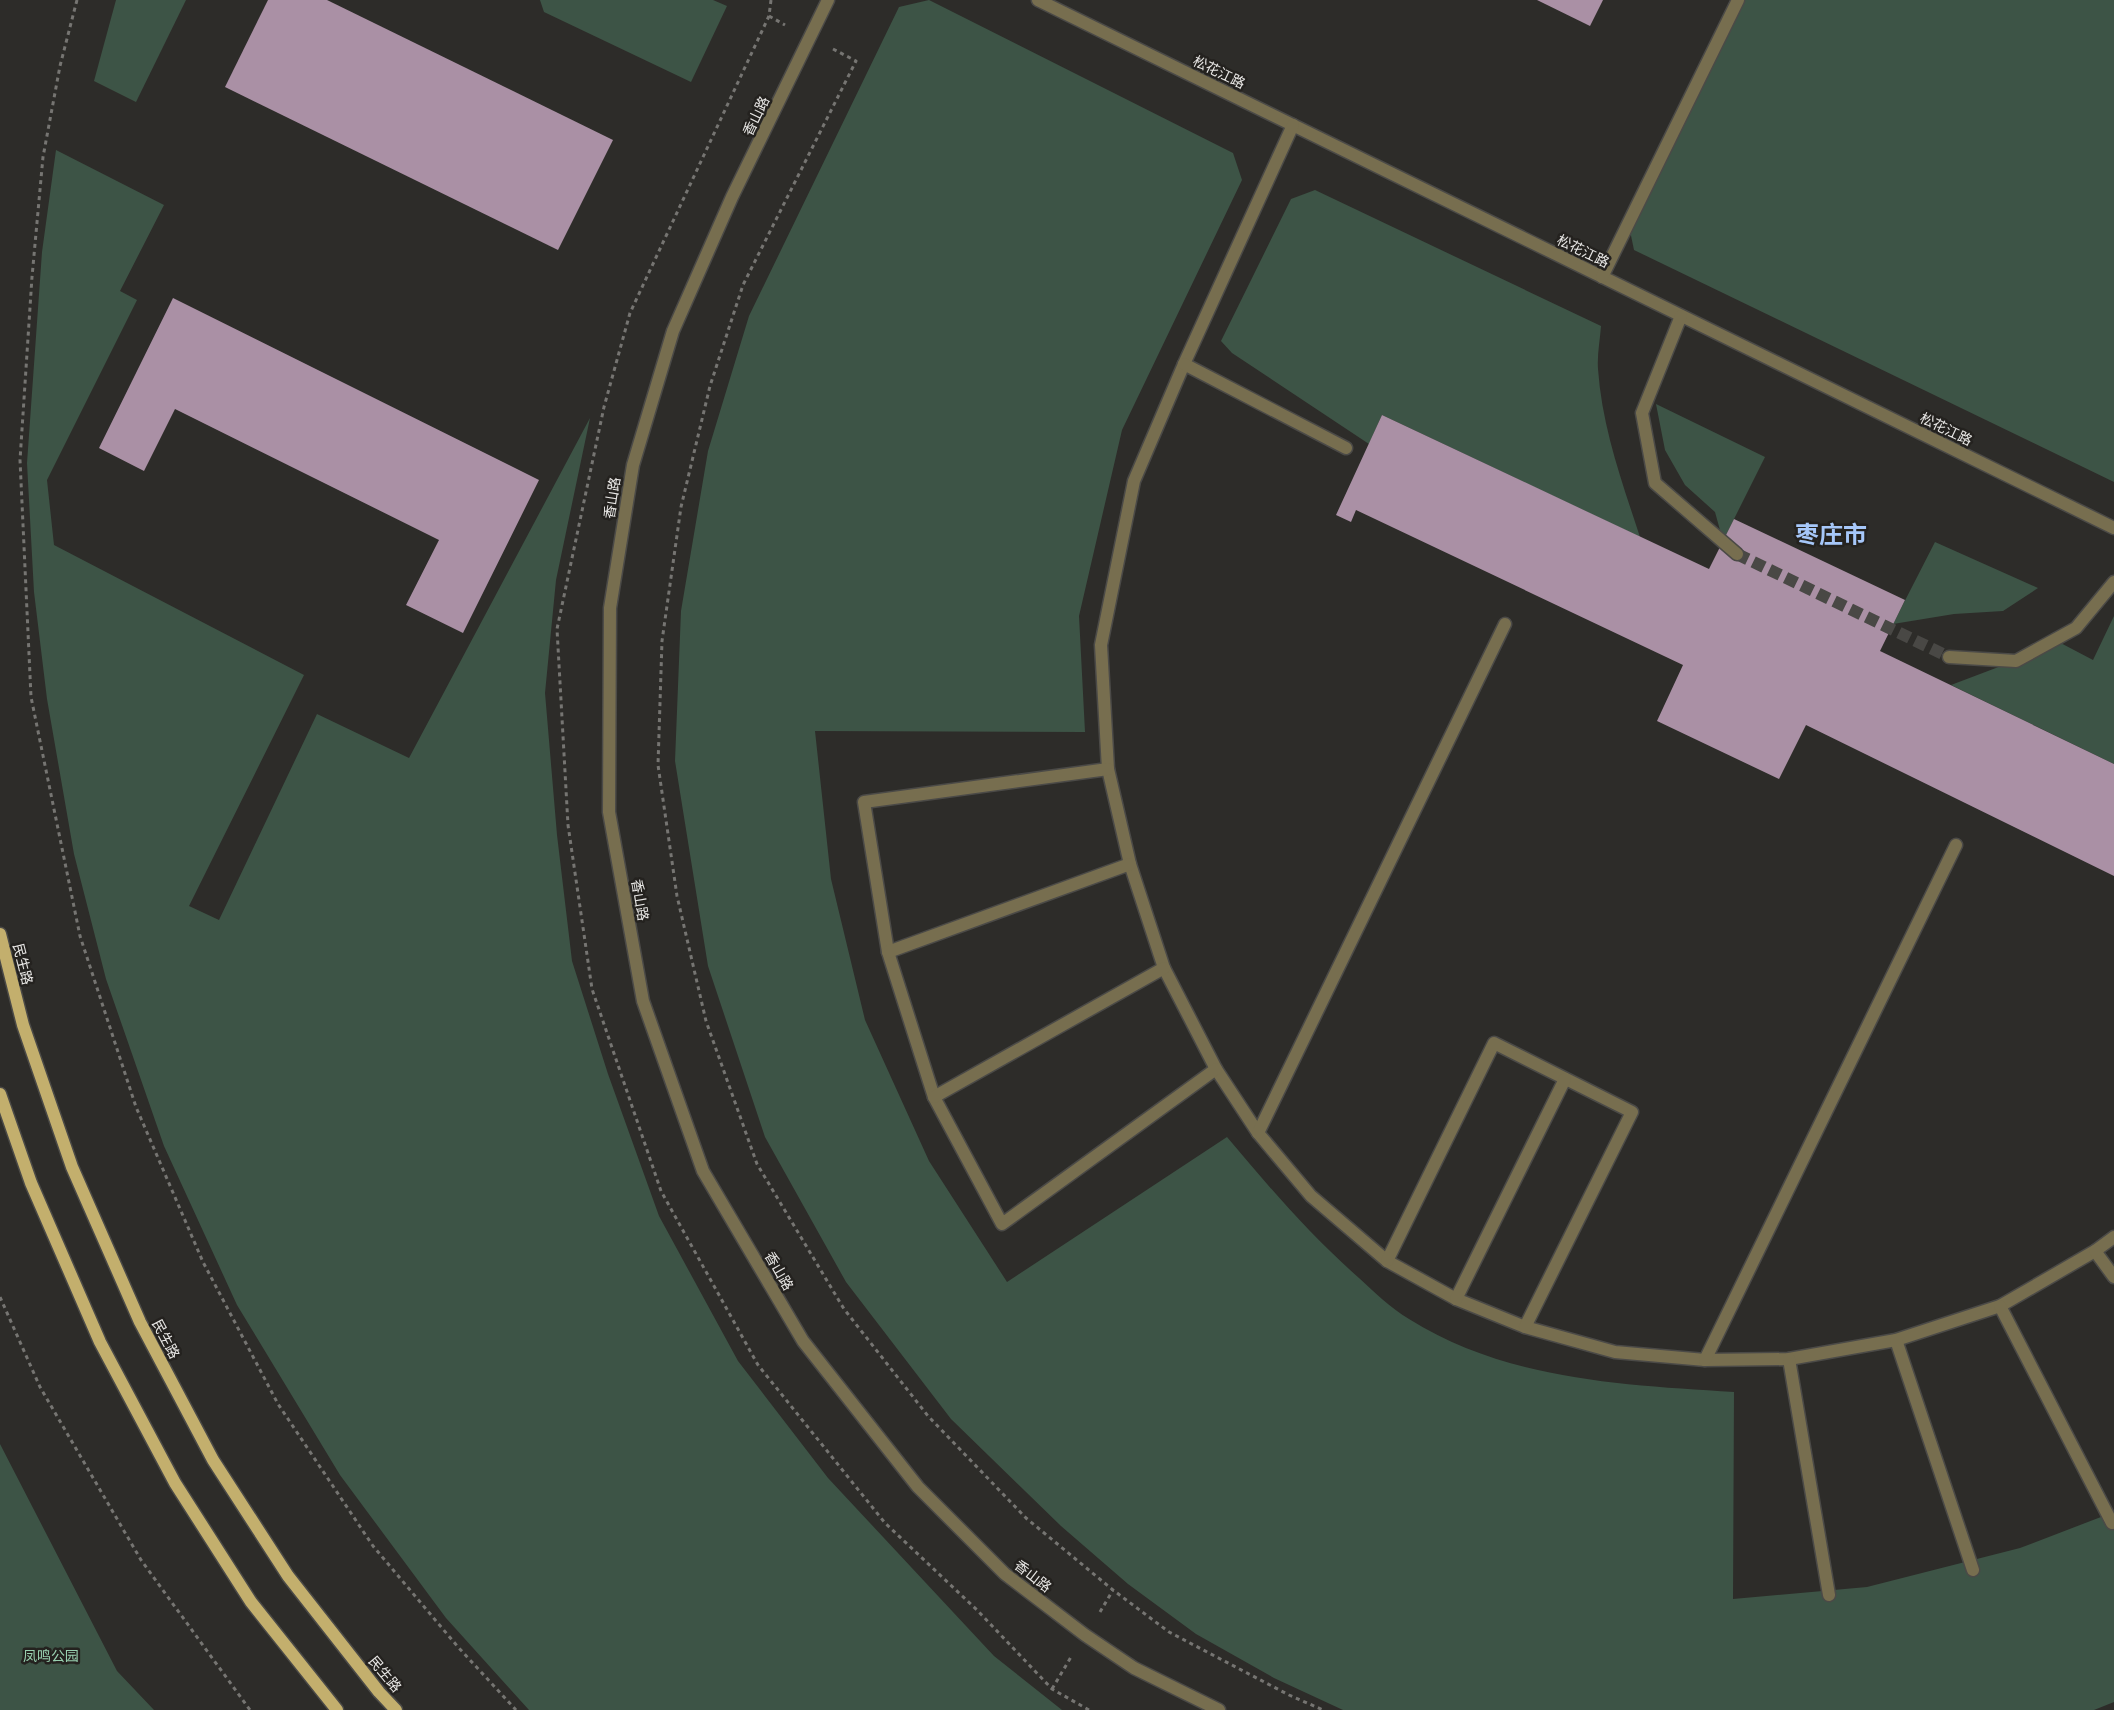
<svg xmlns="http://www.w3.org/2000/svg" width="2114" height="1710" font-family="'Public Sans','Noto Sans SC',sans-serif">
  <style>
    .green { fill: #3d5446 }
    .building { fill: #aa90a5 }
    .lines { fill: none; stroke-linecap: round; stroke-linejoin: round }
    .minor-tunnel { stroke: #494845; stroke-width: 12; stroke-dasharray: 12 6; stroke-linecap: butt }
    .minor-casing { stroke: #4b4a47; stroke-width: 15 }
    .major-casing { stroke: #4b4a47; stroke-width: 15 }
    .path { stroke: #767572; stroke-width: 3; stroke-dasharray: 4 4; stroke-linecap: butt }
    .minor { stroke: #776e4f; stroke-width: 12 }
    .major { stroke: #c3af6d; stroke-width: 12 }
    .labels { text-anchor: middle; stroke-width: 5; stroke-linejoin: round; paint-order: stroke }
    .street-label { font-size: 14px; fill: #e8e7e5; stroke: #24221f }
    .park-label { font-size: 14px; fill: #99d0b0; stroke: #24221f }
    .town-label { font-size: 24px; font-weight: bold; fill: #a6c7f9; stroke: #24221f }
  </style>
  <rect width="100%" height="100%" fill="#2d2c29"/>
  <g class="green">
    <path d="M116,0H186L136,102L94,81Z"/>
    <path d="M540,0H713L727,6L691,82L544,12Z"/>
    <path d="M929,0L1233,153L1242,180L1122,430L1079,616L1085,732L815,731L831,879L865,1020L929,1161L1007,1282L1227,1137C1269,1187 1310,1235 1359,1278C1374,1292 1391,1308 1409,1319C1506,1380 1623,1385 1734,1392L1733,1599L1867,1587L2020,1548L2114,1512V1702L2094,1710H1343L1274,1678L1196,1634L1128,1584L1061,1526L951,1419L846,1282L765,1137L708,966L675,761L681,611L708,451L749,316L899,7Z"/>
    <path d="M1740,0H2114V482L1634,250L1629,226Z"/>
    <path d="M56,150L164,205L120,291L137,300L47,480L54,545L304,675L189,906L219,920L317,714L409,758L590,418L556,580L545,693L557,835L572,961L608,1074L659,1216L738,1361L828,1478L994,1656L1062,1710H529L446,1618L340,1475L237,1305L164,1146L106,979L74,854L47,699L34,592L27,463L42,252Z"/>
    <path d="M1315,190L1601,326C1600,340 1597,355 1598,369C1602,427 1622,482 1640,537L1382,415L1369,444L1232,353L1221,341L1291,199Z"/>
    <path d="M1656,404L1765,457L1723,541L1715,512L1685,485L1665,450Z"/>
    <path d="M1935,542L2038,588L2003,611L1954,614L1893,624Z"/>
    <path d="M2114,616V764L1951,685L2017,660L2053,639L2093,660Z"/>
    <path d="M0,1444L117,1671L154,1710H0Z"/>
  </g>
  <g class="building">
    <path d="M268,0H327L613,140L558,250L225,87Z"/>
    <path d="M1537,0H1603L1590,26Z"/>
    <path d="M173,298L539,480L463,633L406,605L439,540L175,409L144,471L99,448Z"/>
    <path d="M1382,415L1709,569L1734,519L1905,600L1880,651L2114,764V876L1806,725L1779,779L1657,721L1683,665L1356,510L1351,522L1336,515Z"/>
  </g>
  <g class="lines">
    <path class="minor-tunnel" d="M1737,554L1949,657"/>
    <defs>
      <g id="minor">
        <path d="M828,0L732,197L673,331L633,465L610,608L609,812L643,1001L703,1171L803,1341L918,1487L1005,1574L1085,1635L1134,1668L1219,1710"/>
        <path d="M1038,0L2114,528"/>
        <path d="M1293,125L1184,364L1134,481L1101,645L1108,769L1130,864L1164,968L1216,1069L1258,1133L1311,1196L1387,1261L1456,1299L1525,1327L1615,1352L1705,1360L1789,1359L1896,1340L2000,1306L2095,1251L2114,1237"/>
        <path d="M1602,277L1738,0"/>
        <path d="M1681,316L1642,413L1655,483L1737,554"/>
        <path d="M1184,364L1346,448"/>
        <path d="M1949,657L2016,661L2076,628L2114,582"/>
        <path d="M1108,769L864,802L888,952L934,1097L1002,1224L1216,1069"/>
        <path d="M888,952L1130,864"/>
        <path d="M934,1097L1164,968"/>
        <path d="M1258,1133L1505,624"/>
        <path d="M2095,1251L2114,1277"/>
        <path d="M1387,1261L1494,1043L1632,1112L1525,1327"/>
        <path d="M1456,1299L1565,1079"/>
        <path d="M2000,1306L2112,1523"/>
        <path d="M1896,1340L1973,1570"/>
        <path d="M1789,1359L1829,1595"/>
        <path d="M1705,1360L1956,845"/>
      </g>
      <g id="major">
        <path d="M0,934L23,1025L72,1167L140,1322L213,1460L288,1576L379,1692L396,1710"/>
        <path d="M0,1094L31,1183L100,1342L175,1483L251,1602L337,1710"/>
      </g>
    </defs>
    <use href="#minor" class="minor-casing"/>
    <use href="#major" class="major-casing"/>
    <g class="path">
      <path d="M77,0L60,66L43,157L32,277L20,460L31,697L80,936L136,1107L203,1262L278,1404L373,1546L458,1647L516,1710"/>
      <path d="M771,0L769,16L630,313L604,407L557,629L568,825L592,989L661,1191L758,1365L885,1523L977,1610L1052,1689L1089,1710"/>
      <path d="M769,16L785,25"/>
      <path d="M833,49L856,61L743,285L710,386L681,507L662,641L658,765L677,896L706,1021L757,1164L844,1309L928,1416L1026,1518L1113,1590L1169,1632L1289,1695L1323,1710"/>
      <path d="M0,1297L40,1387L141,1560L250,1710"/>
      <path d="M1100,1612L1113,1590"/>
      <path d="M1052,1689L1071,1657"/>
    </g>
    <use href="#minor" class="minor"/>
    <use href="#major" class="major"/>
  </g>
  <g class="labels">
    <g class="street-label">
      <text transform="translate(1219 72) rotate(26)" y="5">松花江路</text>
      <text transform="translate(756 116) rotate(-64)" y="5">香山路</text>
      <text transform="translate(1583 251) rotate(26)" y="5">松花江路</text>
      <text transform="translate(1946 429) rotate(26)" y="5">松花江路</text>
      <text transform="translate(612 498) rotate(-81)" y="5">香山路</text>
      <text transform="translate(640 900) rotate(80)" y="5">香山路</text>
      <text transform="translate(23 964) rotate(76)" y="5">民生路</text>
      <text transform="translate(779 1271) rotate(60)" y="5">香山路</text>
      <text transform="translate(166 1339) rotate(62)" y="5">民生路</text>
      <text transform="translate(1033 1576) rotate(38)" y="5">香山路</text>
      <text transform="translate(385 1674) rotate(50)" y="5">民生路</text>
    </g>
    <g class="park-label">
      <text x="51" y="1661">凤鸣公园</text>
    </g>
    <g class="town-label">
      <text x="1831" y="543">枣庄市</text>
    </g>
  </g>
</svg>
